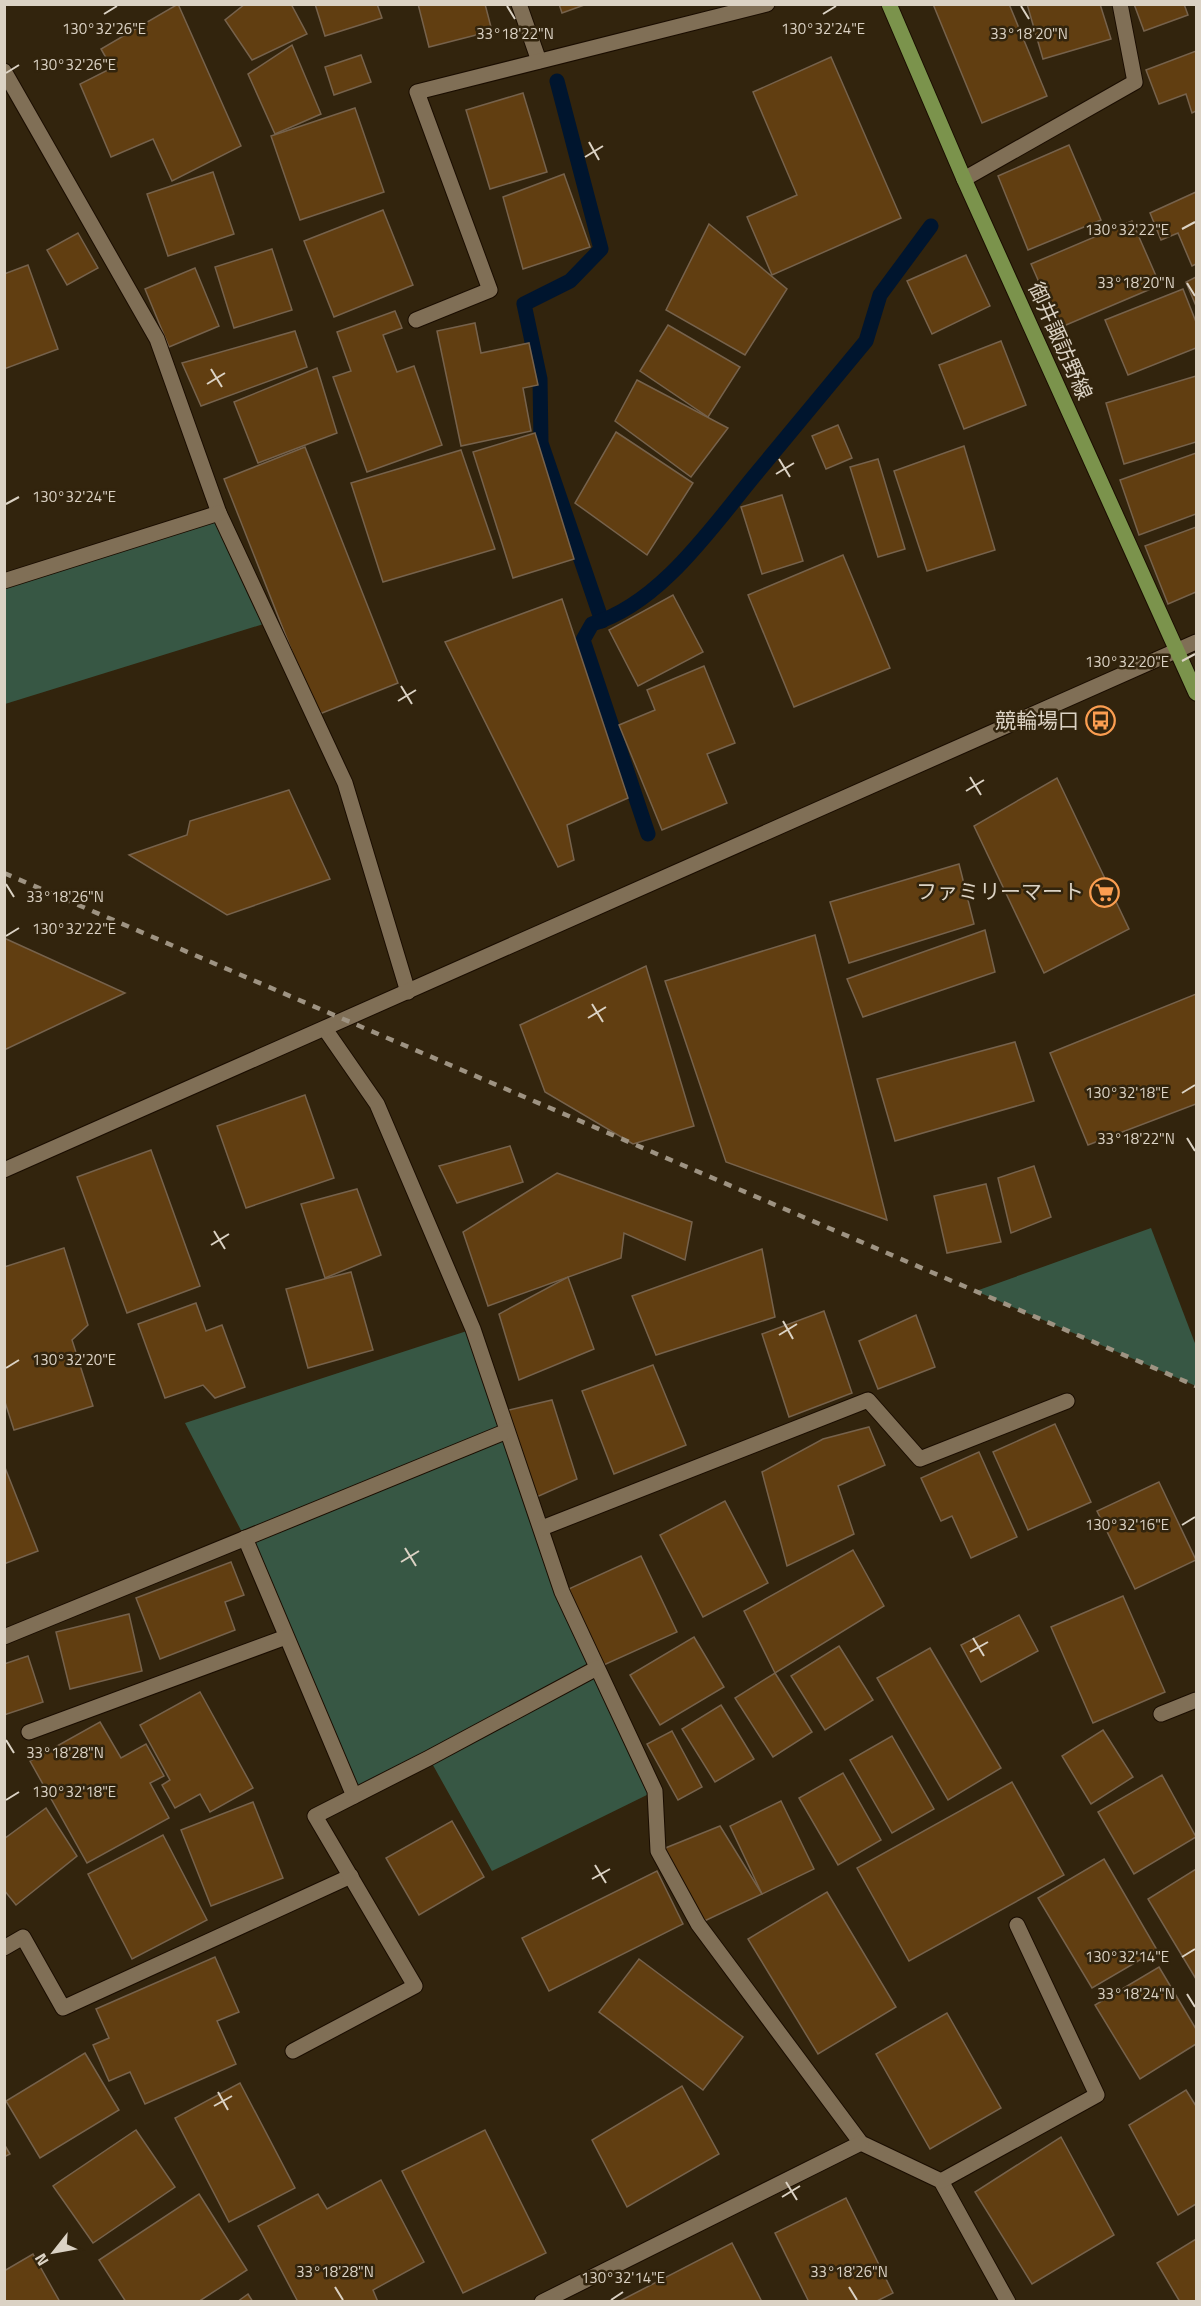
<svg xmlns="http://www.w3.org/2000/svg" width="1201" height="2306" font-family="'Titillium Web','Noto Sans JP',sans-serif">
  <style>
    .green { fill: #375744 }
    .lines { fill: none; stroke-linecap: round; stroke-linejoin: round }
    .stream { stroke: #00152e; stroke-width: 15 }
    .building { fill: #613e11; stroke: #76624c; stroke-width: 1.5 }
    .minor-casing { stroke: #1a0d00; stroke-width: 17 }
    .major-casing { stroke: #1a0d00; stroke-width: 17 }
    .minor { stroke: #806f56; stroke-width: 15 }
    .major { stroke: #7b934c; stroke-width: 15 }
    .rail { stroke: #9e9382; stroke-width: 4.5; stroke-dasharray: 8 8; stroke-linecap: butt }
    .ticks { fill: none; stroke: #dbd2c4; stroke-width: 2 }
    .labels { text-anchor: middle; stroke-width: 5; stroke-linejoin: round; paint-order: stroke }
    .street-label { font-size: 21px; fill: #dbd2c4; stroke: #32240d }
    .poi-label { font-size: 21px; fill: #dbd2c4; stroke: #32240d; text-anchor: end }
    .ticks-label { font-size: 15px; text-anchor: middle; fill: #dbd2c4; stroke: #32240d; stroke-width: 5; stroke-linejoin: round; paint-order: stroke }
  </style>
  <rect width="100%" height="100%" fill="#32240d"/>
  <g class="green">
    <path d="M219,513L270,622L5,704V581Z"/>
    <path d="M1151,1228L1196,1346V1386L976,1291Z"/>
    <path d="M473,1329L542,1528L655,1791L492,1871L429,1758L354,1796L245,1538L185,1423Z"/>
  </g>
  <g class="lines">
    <g class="stream">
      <path d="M557,81L601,249L570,281L524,304L540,379L541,443L602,621"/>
      <path d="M648,834L583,640L592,624C660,604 712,527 755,475C792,430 829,386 866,341L880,295L931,226"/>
    </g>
  </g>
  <g class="building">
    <path d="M178,4L241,146L172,181L153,139L111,157L80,84L112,68L101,49Z"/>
    <path d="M245,4H291L307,34L252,60L225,20Z"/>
    <path d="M315,4H377L382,18L325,36Z"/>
    <path d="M418,4H485L492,31L429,47Z"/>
    <path d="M559,4H587L562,13Z"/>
    <path d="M933,4H1009L1047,96L982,123Z"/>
    <path d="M1027,4H1100L1111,39L1043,59Z"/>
    <path d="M1134,4H1184L1188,15L1144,31Z"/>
    <path d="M292,45L321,114L275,134L248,74Z"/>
    <path d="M1196,51V111L1192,113L1186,94L1159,104L1146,70Z"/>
    <path d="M361,55L371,82L334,95L325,67Z"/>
    <path d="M831,57L901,218L772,275L747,217L797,195L753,92Z"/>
    <path d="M523,93L547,172L490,189L466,110Z"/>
    <path d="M355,108L384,192L300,220L271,136Z"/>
    <path d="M1069,145L1101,220L1028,250L998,176Z"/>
    <path d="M213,172L234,234L168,256L147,194Z"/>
    <path d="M564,174L590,247L523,269L503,197Z"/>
    <path d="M1196,192V264L1192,266L1178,233L1161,240L1150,213Z"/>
    <path d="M383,210L413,285L334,317L304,241Z"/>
    <path d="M1132,221L1160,285L1059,328L1031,264Z"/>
    <path d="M709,224L787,289L745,355L666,310Z"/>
    <path d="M78,233L98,268L67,285L47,250Z"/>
    <path d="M272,249L292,310L234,328L215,267Z"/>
    <path d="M966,255L990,306L932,334L907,281Z"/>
    <path d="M28,265L58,349L4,369V274Z"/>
    <path d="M195,268L219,326L169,347L145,289Z"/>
    <path d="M1196,277V306L1186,282Z"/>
    <path d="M1183,289L1196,322V348L1128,375L1105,320Z"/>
    <path d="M395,311L402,328L383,335L397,372L414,366L442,445L367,472L333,377L351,371L337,332Z"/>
    <path d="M475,323L481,353L529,343L538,385L523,388L531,431L461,446L437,331Z"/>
    <path d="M668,325L740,367L708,417L640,371Z"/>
    <path d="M295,331L307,367L201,406L182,363Z"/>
    <path d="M1001,341L1026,405L964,429L939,365Z"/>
    <path d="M317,368L337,433L258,463L234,402Z"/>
    <path d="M1196,376V442L1124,464L1106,403Z"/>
    <path d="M637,380L728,428L691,477L615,421Z"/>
    <path d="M838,425L852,458L826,469L812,436Z"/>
    <path d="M616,432L693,483L647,555L575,503Z"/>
    <path d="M535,433L574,559L513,578L473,452Z"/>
    <path d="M964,446L995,550L927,571L894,471Z"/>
    <path d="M305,447L398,683L317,715L224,479Z"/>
    <path d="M461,450L495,549L383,582L351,483Z"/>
    <path d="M1196,453V514L1139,535L1120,480Z"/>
    <path d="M878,459L905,549L878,557L850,467Z"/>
    <path d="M782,495L803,561L762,574L741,507Z"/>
    <path d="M1196,527V592L1168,604L1145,546Z"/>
    <path d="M843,555L890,668L794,707L748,595Z"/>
    <path d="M673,595L703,652L638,686L609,630Z"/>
    <path d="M562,599L628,798L567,825L574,860L558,867L445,642Z"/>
    <path d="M704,666L735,743L707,754L727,803L662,830L619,725L655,710L647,690Z"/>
    <path d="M1057,778L1129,929L1044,973L974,826Z"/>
    <path d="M289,790L330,879L227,915L129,855L187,835L190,821Z"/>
    <path d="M959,864L974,924L849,963L830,902Z"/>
    <path d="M985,930L995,972L863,1017L847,979Z"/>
    <path d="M815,935L887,1220L726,1162L665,981Z"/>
    <path d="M4,938L125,993L4,1050Z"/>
    <path d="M646,966L694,1126L633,1144L545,1092L520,1025Z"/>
    <path d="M1196,994V1104L1088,1145L1050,1053Z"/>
    <path d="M1015,1042L1034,1101L895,1141L877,1079Z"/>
    <path d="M305,1095L334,1178L246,1208L217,1126Z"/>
    <path d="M510,1146L523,1182L457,1203L439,1166Z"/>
    <path d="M151,1150L200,1286L127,1313L77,1177Z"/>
    <path d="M1034,1166L1051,1217L1011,1233L998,1178Z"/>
    <path d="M557,1173L692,1222L685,1260L624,1233L621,1258L488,1306L463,1232Z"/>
    <path d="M986,1184L1001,1242L947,1253L934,1196Z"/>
    <path d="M357,1189L381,1255L325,1278L301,1204Z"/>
    <path d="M64,1248L88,1325L72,1340L93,1406L14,1430L4,1399V1267Z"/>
    <path d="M762,1249L775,1317L656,1355L632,1296Z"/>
    <path d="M351,1272L373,1350L308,1368L286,1289Z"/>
    <path d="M568,1277L594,1349L519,1380L499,1314Z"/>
    <path d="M196,1303L206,1331L222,1325L245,1387L215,1398L203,1385L165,1398L138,1324Z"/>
    <path d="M824,1311L852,1393L789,1417L762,1334Z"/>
    <path d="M916,1315L935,1367L878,1389L859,1341Z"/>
    <path d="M653,1365L686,1445L614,1474L582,1391Z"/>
    <path d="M552,1400L577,1479L532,1499L501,1412Z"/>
    <path d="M1055,1424L1091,1502L1028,1530L993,1452Z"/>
    <path d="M869,1427L885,1465L838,1486L854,1534L787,1566L762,1472L823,1439Z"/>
    <path d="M979,1452L1017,1537L971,1558L952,1516L941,1521L921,1478Z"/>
    <path d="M4,1465L38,1551L4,1564Z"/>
    <path d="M1159,1482L1196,1560L1135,1589L1097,1511Z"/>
    <path d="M725,1501L768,1583L703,1617L660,1535Z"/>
    <path d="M853,1550L884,1606L775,1673L744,1611Z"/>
    <path d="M641,1556L677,1632L597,1668L562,1592Z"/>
    <path d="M231,1562L244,1595L225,1602L235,1630L160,1659L136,1598Z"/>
    <path d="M1123,1596L1165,1692L1093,1723L1051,1627Z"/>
    <path d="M129,1614L142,1671L70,1689L56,1632Z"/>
    <path d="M1019,1615L1038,1651L981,1682L961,1645Z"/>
    <path d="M694,1637L724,1687L660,1725L630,1675Z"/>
    <path d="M839,1646L873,1700L825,1730L791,1676Z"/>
    <path d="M930,1648L1001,1768L948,1800L877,1678Z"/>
    <path d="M28,1656L43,1702L4,1715V1664Z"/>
    <path d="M775,1673L812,1732L773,1757L735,1698Z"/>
    <path d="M200,1692L253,1788L210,1812L200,1794L175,1808L162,1785L170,1780L140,1725Z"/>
    <path d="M721,1705L754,1759L715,1782L682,1729Z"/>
    <path d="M100,1722L121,1758L146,1744L164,1776L150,1783L169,1818L87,1863L30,1761Z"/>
    <path d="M1103,1730L1133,1777L1091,1804L1062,1756Z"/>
    <path d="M672,1731L702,1787L678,1800L647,1744Z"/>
    <path d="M892,1736L934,1809L892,1833L850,1760Z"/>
    <path d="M843,1773L881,1840L838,1865L799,1798Z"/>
    <path d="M1162,1775L1196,1837L1134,1874L1098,1812Z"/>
    <path d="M1012,1782L1064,1875L909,1961L857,1868Z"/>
    <path d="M781,1801L814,1869L762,1894L730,1826Z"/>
    <path d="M253,1802L283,1878L211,1906L181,1830Z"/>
    <path d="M46,1808L77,1856L16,1905L4,1890V1839Z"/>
    <path d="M452,1821L484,1877L419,1915L386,1858Z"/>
    <path d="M720,1826L762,1894L698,1924L658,1851Z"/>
    <path d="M163,1835L207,1920L132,1959L88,1874Z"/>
    <path d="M1104,1859L1157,1950L1092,1988L1038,1898Z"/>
    <path d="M1196,1869V1979L1148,1899Z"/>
    <path d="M657,1871L683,1924L549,1991L522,1938Z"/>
    <path d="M827,1892L896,2007L818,2054L748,1939Z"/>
    <path d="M215,1957L239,2012L217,2021L236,2064L145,2104L130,2072L109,2081L93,2045L109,2038L96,2009Z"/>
    <path d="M639,1959L743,2037L703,2090L599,2012Z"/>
    <path d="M1159,1967L1196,2029V2044L1140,2079L1095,2005Z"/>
    <path d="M947,2013L1001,2108L930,2149L876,2054Z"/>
    <path d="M85,2053L119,2110L40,2158L6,2101Z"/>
    <path d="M240,2083L295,2188L229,2222L175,2118Z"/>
    <path d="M682,2086L719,2154L627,2207L592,2140Z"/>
    <path d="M1186,2090L1196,2106V2204L1178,2215L1129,2125Z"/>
    <path d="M136,2130L175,2187L93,2243L53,2186Z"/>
    <path d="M485,2130L546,2253L463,2293L402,2171Z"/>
    <path d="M1061,2137L1114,2235L1032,2284L975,2192Z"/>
    <path d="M4,2144L10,2154L4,2157Z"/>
    <path d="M381,2180L424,2262L373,2290L378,2302H298L258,2226L318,2194L327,2209Z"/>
    <path d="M199,2194L247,2270L198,2302H126L99,2260Z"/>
    <path d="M846,2198L893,2293L875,2302H809L775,2233Z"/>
    <path d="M1196,2239V2302H1180L1157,2263Z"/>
    <path d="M732,2243L762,2302H618Z"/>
    <path d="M33,2254L60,2302H4V2271Z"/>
    <path d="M248,2294L253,2302H237Z"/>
  </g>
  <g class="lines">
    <defs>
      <g id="minor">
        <path d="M519,4L539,61"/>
        <path d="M4,71L157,339L219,513L345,783L408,992"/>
        <path d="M964,179L1135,82L1120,4"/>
        <path d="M416,320L490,290L417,92L767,4"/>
        <path d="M4,581L219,513"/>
        <path d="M325,1029L377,1104L473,1329L562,1592L655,1791L658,1851L698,1924L861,2143L941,2181L1008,2302"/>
        <path d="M4,1170L1196,642"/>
        <path d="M542,1528L868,1400L920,1459L1067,1401"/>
        <path d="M245,1538L354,1796"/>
        <path d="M4,1637L507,1431"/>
        <path d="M1161,1714L1196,1700"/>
        <path d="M29,1732L286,1637"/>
        <path d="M4,1948L23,1937L63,2008L351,1876"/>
        <path d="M293,2051L415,1986L315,1816L429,1758L597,1668"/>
        <path d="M941,2181L1097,2095L1017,1925"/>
        <path d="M542,2302L861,2143"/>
      </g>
      <path id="major" d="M889,4L964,179L1196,693"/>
    </defs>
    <use href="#minor" class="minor-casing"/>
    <use href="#major" class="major-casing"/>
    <use href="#minor" class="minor"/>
    <use href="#major" class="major"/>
    <path class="rail" d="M4,873L1196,1386"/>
  </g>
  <path class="ticks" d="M507,6L515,19M1021,6L1029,19M104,14L117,6M823,14L836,6M6,73L19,65M589,142L599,160M585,157L603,146M1182,229L1195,222M1187,283L1195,296M211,369L222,387M207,384L225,373M779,459L790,477M776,474L794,463M6,504L19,497M1182,661L1195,654M401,686L412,704M398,701L416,690M970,777L981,795M966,791L984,780M6,884L14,897M6,936L19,928M592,1004L603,1022M588,1018L606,1007M1182,1093L1195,1085M1187,1138L1195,1151M214,1231L225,1249M211,1245L229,1234M783,1321L793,1339M779,1335L797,1324M6,1368L19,1360M1182,1525L1195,1517M405,1548L416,1566M401,1562L419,1551M973,1638L984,1656M970,1652L988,1642M6,1740L14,1753M6,1800L19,1792M595,1865L606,1883M592,1879L610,1869M1182,1957L1195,1949M1187,1994L1195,2007M218,2092L228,2110M214,2106L232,2096M786,2182L797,2200M782,2197L800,2186M335,2287L343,2300M849,2287L857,2300M611,2300L623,2292"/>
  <defs>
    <symbol id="bus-ring" viewBox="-11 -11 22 22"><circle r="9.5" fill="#32240d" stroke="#fb9e51" stroke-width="1.5"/><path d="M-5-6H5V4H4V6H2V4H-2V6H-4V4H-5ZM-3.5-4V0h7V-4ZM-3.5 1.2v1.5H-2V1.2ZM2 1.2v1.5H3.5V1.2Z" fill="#fb9e51"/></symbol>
    <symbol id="supermarket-ring" viewBox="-11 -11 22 22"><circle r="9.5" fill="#32240d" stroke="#fb9e51" stroke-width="1.5"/><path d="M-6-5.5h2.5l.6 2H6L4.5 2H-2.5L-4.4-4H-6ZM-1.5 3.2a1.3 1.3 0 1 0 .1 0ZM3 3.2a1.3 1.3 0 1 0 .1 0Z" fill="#fb9e51"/></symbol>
  </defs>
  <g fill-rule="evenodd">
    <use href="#bus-ring" x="1084" y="704" width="33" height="33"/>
    <use href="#supermarket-ring" x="1088" y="876" width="33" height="33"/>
  </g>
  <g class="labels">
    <g class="street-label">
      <text transform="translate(1060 341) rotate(66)" y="7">御井諏訪野線</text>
    </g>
    <g class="poi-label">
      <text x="1079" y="728">競輪場口</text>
      <text x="1084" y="899">ファミリーマート</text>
    </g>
  </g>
  <g class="ticks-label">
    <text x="823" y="34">130°32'24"E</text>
    <text x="104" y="34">130°32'26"E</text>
    <text x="515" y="39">33°18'22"N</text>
    <text x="1029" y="39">33°18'20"N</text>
    <text x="74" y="70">130°32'26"E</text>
    <text x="1127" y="235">130°32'22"E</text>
    <text x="1136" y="288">33°18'20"N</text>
    <text x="74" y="502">130°32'24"E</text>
    <text x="1127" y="667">130°32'20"E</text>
    <text x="65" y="902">33°18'26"N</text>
    <text x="74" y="934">130°32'22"E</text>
    <text x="1127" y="1098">130°32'18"E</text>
    <text x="1136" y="1144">33°18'22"N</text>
    <text x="74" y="1365">130°32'20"E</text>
    <text x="1127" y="1530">130°32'16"E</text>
    <text x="65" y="1758">33°18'28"N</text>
    <text x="74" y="1797">130°32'18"E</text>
    <text x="1127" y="1962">130°32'14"E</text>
    <text x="1136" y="1999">33°18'24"N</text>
    <text x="335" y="2277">33°18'28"N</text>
    <text x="849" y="2277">33°18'26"N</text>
    <text x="623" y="2283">130°32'14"E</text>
  </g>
  <rect width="1201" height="2306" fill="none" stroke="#dbd2c4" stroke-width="12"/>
  <g transform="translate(54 2252) rotate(239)" stroke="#32240d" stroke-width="4.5" paint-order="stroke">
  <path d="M0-4.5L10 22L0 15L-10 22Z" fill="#dbd2c4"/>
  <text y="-9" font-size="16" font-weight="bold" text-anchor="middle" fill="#dbd2c4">N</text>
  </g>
</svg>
